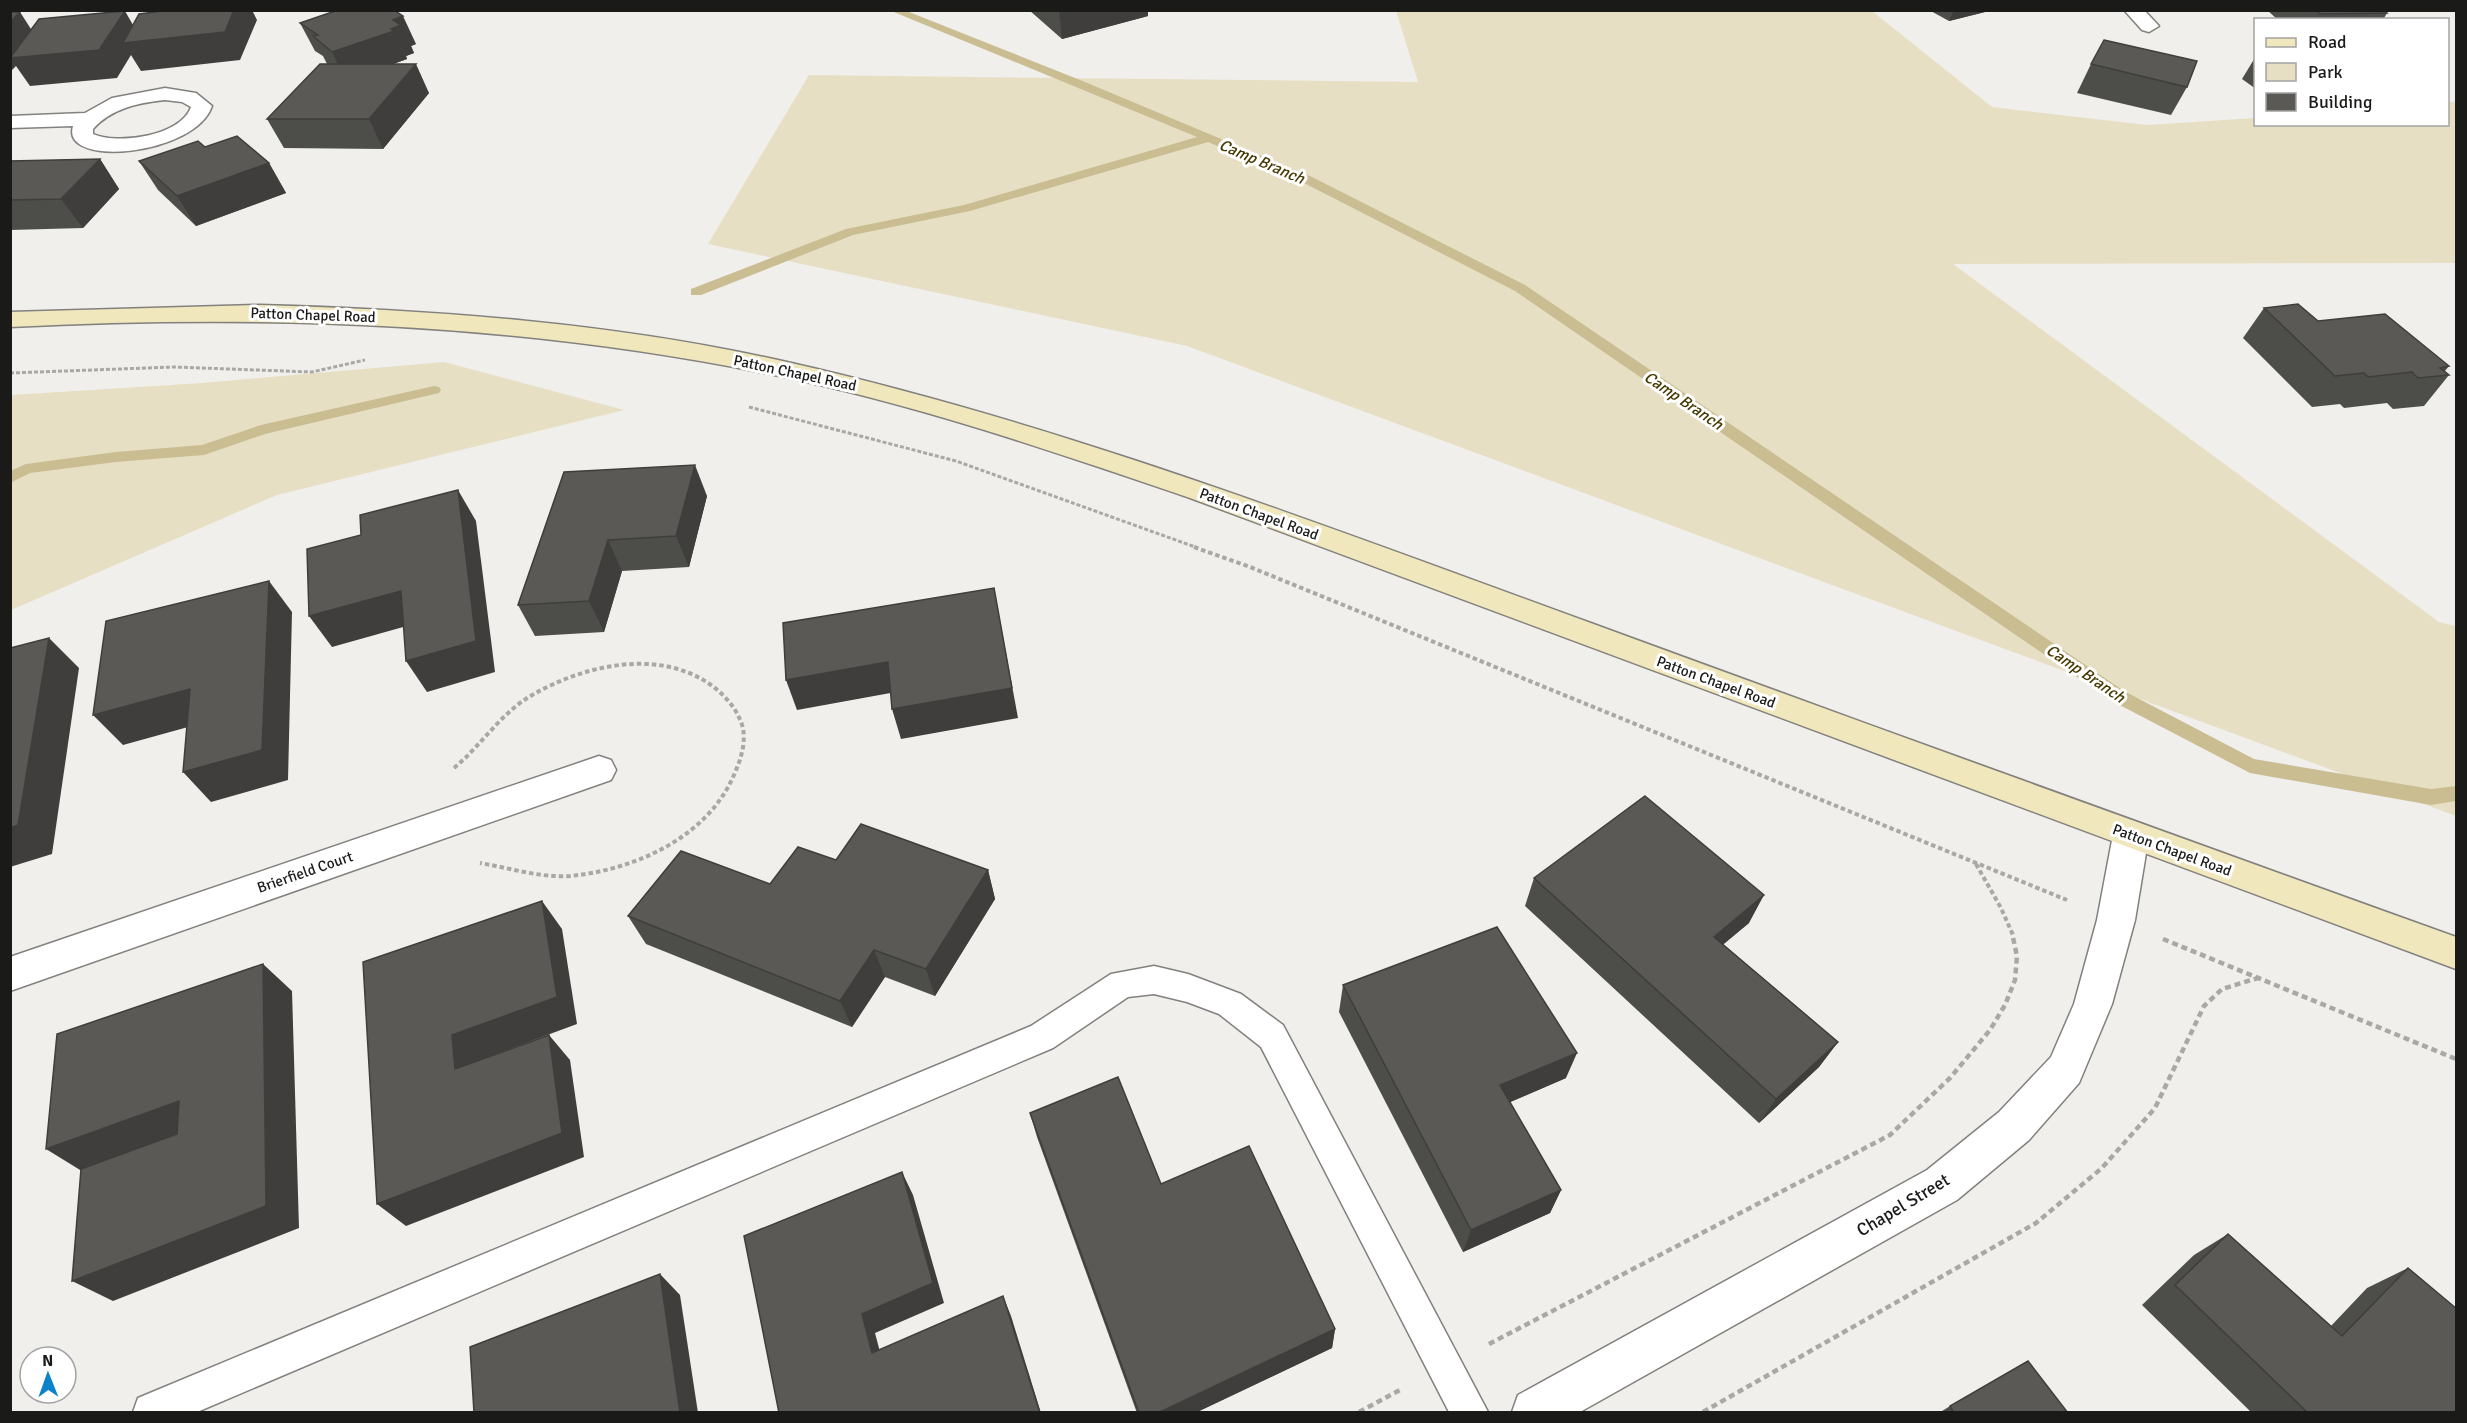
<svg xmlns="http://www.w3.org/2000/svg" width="2467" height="1423" font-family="Signika,sans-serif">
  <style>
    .green { fill: #e7dfc4 }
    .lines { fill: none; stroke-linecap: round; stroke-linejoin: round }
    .stream { fill: #c9bd91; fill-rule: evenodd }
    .lane-casing { stroke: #82817e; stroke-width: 3 }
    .street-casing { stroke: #82817e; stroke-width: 3 }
    .secondary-casing { stroke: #82817e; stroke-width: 3 }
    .path-far2 { stroke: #a9a8a5; stroke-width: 3; stroke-dasharray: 4 2; stroke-linecap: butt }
    .path-far1 { stroke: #a9a8a5; stroke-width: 4; stroke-dasharray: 4.5 3; stroke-linecap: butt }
    .path { stroke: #a9a8a5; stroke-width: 4.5; stroke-dasharray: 6 4; stroke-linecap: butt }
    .lane { fill: #fff; fill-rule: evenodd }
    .street { fill: #fff; fill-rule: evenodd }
    .secondary { fill: #f1e7bc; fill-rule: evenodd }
    .wall { fill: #4d4d4a }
    .shaded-wall { fill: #3f3e3c }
    .building { fill: #5a5956; stroke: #3f3e3c; stroke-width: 1.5 }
    .labels { text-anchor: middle; stroke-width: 6; stroke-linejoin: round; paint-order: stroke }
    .street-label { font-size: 15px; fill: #1a1a19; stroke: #fff }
    .water-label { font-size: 16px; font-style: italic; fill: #453900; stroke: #fff }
    .near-street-label { font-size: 18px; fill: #1a1a19; stroke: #fff }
  </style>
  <rect width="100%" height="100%" fill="#f0efeb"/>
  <g class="green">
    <path d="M1396,11H1872L1992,107L2147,125L2255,118L2256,124H2448V103L2456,101V263L1953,264L2439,622L2456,626V816L1187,346L708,244L809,75L1418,82Z"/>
    <path d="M444,362L624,410L277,495L11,610V395L202,383Z"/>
  </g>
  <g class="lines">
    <g class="stream">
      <path d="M889,10H904L1085,82L1312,177L1525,285L2124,691L2254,759L2431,789L2456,786V801L2431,805L2250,773L2112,701L1515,291L1304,183L1208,142L970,211L853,235L701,295H691V289L846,229L964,205L1197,137Z"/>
      <path d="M434,386L439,387L441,390L439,393L265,434L204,455L116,462L30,473L10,483V471L26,464L116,452L202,445L261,425Z"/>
    </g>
    <defs>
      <path id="lane" d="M1154,966L1188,974L1241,994L1283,1025L1488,1412H1449L1261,1047L1219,1014L1187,1002L1154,994L1128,997L1053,1048L197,1412H133L138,1398L1031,1026L1111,974Z"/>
      <g id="street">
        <path d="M2124,10H2144L2159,26L2149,32L2142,30Z"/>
        <path d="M165,88L196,93L212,106C196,155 60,169 73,126L10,128V116L85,113L112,98ZM165,100L182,102L191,107C181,136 118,145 93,134V129C112,108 138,103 165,100Z"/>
        <path d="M599,756L611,760L616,770L611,780L10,991V957Z"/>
        <path d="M2131,820L2144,825L2149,835L2135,920L2112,1004L2079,1083L2029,1140L1957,1200L1580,1412H1512L1518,1395L1927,1170L1999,1112L2051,1057L2074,1004L2097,920L2113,835L2118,825Z"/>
      </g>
      <path id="secondary" d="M260,305C437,310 614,323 787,362C1062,424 1324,526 1588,622C1877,728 2167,833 2456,937V969L1190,498C1055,452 919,405 779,376C525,323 269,314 10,327V312Z"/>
    </defs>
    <use href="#lane" class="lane-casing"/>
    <use href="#street" class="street-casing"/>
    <use href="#secondary" class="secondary-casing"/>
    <g class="path-far2">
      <path d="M10,373L174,367L312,372L365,360"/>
      <path d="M749,407L956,461L1198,548"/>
    </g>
    <g class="path-far1">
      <path d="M1194,547L1250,567L2067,900"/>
      <path d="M454,768C482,745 501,712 534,694C585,665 659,648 711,685C726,696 738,710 743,728C746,745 740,762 733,777C706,838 634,870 570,876C540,878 510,868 480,863"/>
      <path d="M1976,864L2001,908L2013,935"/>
    </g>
    <g class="path">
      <path d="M2163,939L2456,1059"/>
      <path d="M1489,1344L1890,1135L1950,1078L1990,1030L2005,1005L2015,980L2017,956L2012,933"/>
      <path d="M1359,1412L1400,1390"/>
      <path d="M1703,1412L2036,1223L2102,1168L2155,1108L2204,1006L2222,989L2258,978"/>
    </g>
    <use href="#lane" class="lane"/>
    <use href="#street" class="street"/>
    <use href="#secondary" class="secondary"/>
  </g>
  <g class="wall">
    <path d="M1029,10H1148V16L1062,39Z"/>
    <path d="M1929,10H1993L1949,21Z"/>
    <path d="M2267,10H2384L2387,13L2383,20H2278Z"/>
    <path d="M365,11L416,44L411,46L414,53L406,56L407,59L393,64L429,93L383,149L284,148L267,119L327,64L323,56L315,51L300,23Z"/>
    <path d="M2256,56V89L2242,79Z"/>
    <path d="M2091,64L2187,87L2171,115L2077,93Z"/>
    <path d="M205,147L269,163L286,193L196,226L158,190L139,161Z"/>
    <path d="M100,159L119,189L83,228L10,230V161Z"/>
    <path d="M2264,308L2318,321L2449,366L2445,371L2449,375L2424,406L2393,409L2387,403L2344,408L2340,404L2312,407L2243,338Z"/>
    <path d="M564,472L707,496L689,567L622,571L604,632L535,636L518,605Z"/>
    <path d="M836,860L988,870L995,899L935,996L885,977L852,1027L646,944L628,916L770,884Z"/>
    <path d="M1534,878L1749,923L1723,944L1838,1042L1819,1067L1759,1123L1525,906Z"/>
    <path d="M1343,985L1566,1078L1510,1102L1561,1190L1550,1213L1463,1252L1339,1012Z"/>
    <path d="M1030,1113L1335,1329L1332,1348L1195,1413H1137L1037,1137Z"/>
    <path d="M2228,1234L2331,1326L2367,1288L2408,1268L2457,1413H2252L2142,1305L2194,1255Z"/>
    <path d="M1950,1406L2068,1413H1939Z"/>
  </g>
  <g class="shaded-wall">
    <path d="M234,10H252L257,20L240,60L141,71L131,55L117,78L30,86L16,66L10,72V22L20,12L38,40L125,11L141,39Z"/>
    <path d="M1148,10V16L1062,39L1059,11Z"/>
    <path d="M1954,10H1993L1949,21Z"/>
    <path d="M403,16L416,44L411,46L414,53L406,56L407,59L346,81L332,52L391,29L393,20Z"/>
    <path d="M416,64L429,93L383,149L369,119Z"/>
    <path d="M100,159L119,189L83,228L61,199Z"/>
    <path d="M269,163L286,193L196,226L177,196Z"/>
    <path d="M695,465L707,496L689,567L676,536Z"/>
    <path d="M458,490L476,521L495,672L427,692L406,661Z"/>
    <path d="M608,540L622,571L604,632L589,601Z"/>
    <path d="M269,581L292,612L288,780L211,802L183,772Z"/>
    <path d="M994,588L1018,718L901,739L892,709Z"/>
    <path d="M401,591L421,622L332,647L309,616Z"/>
    <path d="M49,638L79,668L52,854L10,867V828Z"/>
    <path d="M888,662L896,692L797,710L786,680Z"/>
    <path d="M190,689L217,719L123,745L93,715Z"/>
    <path d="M988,870L995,899L935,996L926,969Z"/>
    <path d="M1764,895L1749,923L1700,964L1714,937Z"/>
    <path d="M542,901L562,929L577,1024L455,1069L452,1035Z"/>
    <path d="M874,950L885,977L852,1027L840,1001Z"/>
    <path d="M263,964L292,991L299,1228L113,1301L72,1281L266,1206Z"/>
    <path d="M549,1035L570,1060L584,1157L406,1226L377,1204Z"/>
    <path d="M1838,1042L1819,1067L1759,1123L1776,1099Z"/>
    <path d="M1577,1053L1566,1078L1492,1110L1500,1085Z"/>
    <path d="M179,1101L213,1125L85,1173L46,1149Z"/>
    <path d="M902,1172L913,1195L944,1303L875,1333L885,1371L872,1353L862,1314Z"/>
    <path d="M1561,1190L1550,1213L1463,1252L1471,1230Z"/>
    <path d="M660,1274L680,1295L698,1413H680Z"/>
    <path d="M1003,1296L1011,1316L1041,1413H1040Z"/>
    <path d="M1335,1329L1332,1348L1195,1413H1158Z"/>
  </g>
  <g class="building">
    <path d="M170,10H234L225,32L123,43L139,14Z"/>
    <path d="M338,10H394L403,16L393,20L401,25L391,29L394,31L332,52L313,36L318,35L300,23Z"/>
    <path d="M2316,10H2384L2387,13L2320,14Z"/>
    <path d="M125,11L99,50L10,58L39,19Z"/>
    <path d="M10,12H20L10,22Z"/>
    <path d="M2104,40L2197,61L2187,87L2091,64Z"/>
    <path d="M320,64H416L369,119H267Z"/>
    <path d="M237,136L269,163L177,196L139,161L198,141L205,147Z"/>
    <path d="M100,159L61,199L10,200V161Z"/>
    <path d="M2298,304L2318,321L2385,314L2449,366L2440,368L2449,375L2418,378L2412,372L2368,377L2364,373L2335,376L2264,308Z"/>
    <path d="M695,465L676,536L608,540L589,601L518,605L564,472Z"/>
    <path d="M458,490L476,641L406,661L401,591L309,616L307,549L361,535L360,515Z"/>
    <path d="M269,581L262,750L183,772L190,689L93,715L106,621Z"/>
    <path d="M994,588L1012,688L892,709L888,662L786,680L783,623Z"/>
    <path d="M49,638L18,825L10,828V648Z"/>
    <path d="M1645,796L1764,895L1714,937L1838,1042L1776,1099L1534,878Z"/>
    <path d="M861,824L988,870L926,969L874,950L840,1001L628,916L681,851L770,884L798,847L836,860Z"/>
    <path d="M542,901L557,997L452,1035L455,1069L549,1035L562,1133L377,1204L363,962Z"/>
    <path d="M1497,927L1577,1053L1500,1085L1561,1190L1471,1230L1343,985Z"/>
    <path d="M263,964L266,1206L72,1281L81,1169L177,1134L179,1101L46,1149L57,1034Z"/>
    <path d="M1118,1077L1161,1184L1249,1146L1335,1329L1158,1413H1139L1030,1113Z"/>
    <path d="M902,1172L933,1283L862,1314L872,1353L1003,1296L1040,1413H779L744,1236Z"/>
    <path d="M2228,1234L2342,1336L2408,1268L2457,1309V1413H2308L2175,1285Z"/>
    <path d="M660,1274L680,1413H474L470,1347Z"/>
    <path d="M2028,1361L2068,1413H1954L1950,1406Z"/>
  </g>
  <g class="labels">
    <g class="street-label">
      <text transform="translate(313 315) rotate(2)" y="5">Patton Chapel Road</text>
      <text transform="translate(795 373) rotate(12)" y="5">Patton Chapel Road</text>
      <text transform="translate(1259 514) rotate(20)" y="5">Patton Chapel Road</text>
      <text transform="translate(1716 682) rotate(20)" y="5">Patton Chapel Road</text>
      <text transform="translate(2172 850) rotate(20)" y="5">Patton Chapel Road</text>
      <text transform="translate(305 872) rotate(-19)" y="5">Brierfield Court</text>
    </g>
    <g class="water-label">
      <text transform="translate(1262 161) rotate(23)" y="6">Camp Branch</text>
      <text transform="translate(1684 400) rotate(34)" y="6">Camp Branch</text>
      <text transform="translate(2086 673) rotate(34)" y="6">Camp Branch</text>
    </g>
    <g class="near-street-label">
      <text transform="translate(1903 1205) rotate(-31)" y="6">Chapel Street</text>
    </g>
  </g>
  <rect width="2467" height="1423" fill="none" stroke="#1a1a19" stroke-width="24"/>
  <rect x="2254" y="18" width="195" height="108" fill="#ffffff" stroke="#a3a3a3" stroke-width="1.5"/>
  <rect x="2266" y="38" width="30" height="9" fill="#f1e7bc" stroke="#a3a3a3" stroke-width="1.5"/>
  <text x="2308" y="48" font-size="18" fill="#1a1a19">Road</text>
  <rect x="2266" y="63" width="30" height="18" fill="#e7dfc4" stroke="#a3a3a3" stroke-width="1.5"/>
  <text x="2308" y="78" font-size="18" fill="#1a1a19">Park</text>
  <rect x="2266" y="93" width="30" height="18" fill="#5a5956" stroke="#a3a3a3" stroke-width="1.5"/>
  <text x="2308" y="108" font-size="18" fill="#1a1a19">Building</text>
  <g transform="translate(48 1375) rotate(359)"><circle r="28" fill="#ffffff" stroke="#a3a3a3" stroke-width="1.5"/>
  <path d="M0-4.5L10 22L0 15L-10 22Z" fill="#0d81ca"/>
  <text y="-9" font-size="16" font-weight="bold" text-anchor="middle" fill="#1a1a19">N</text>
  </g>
</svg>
